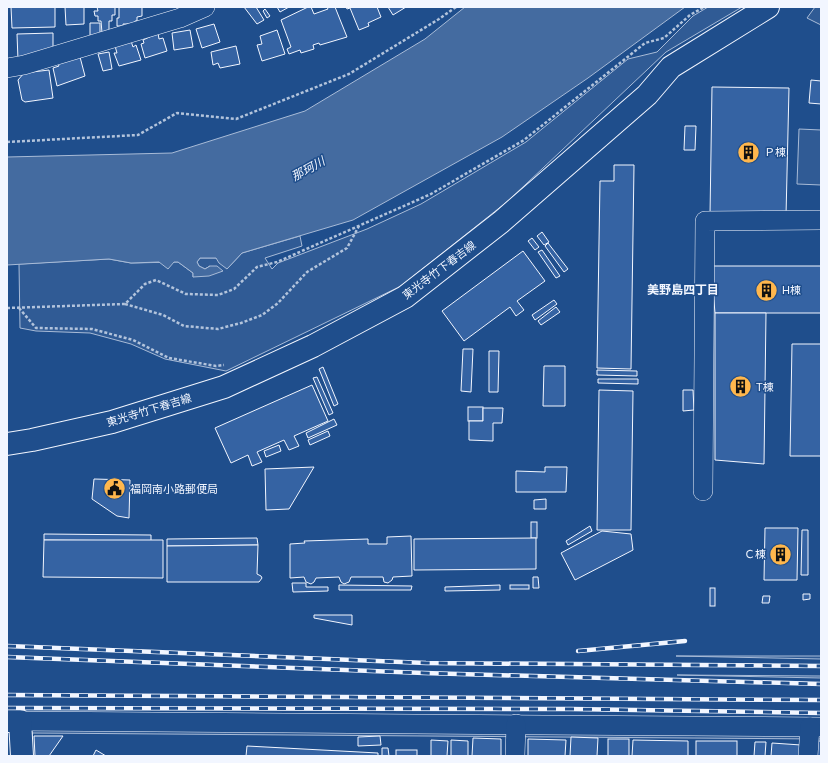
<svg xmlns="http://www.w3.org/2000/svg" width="828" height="763" font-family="Helvetica,'Noto Sans JP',sans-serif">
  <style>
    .built { fill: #305b95; stroke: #a8bbd7 }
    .water { fill: #446ba0; stroke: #a8bbd7 }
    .building { fill: #3563a3; stroke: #f2f6ff }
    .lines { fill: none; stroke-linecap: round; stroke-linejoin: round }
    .minor-casing { stroke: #f2f6ff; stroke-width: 20 }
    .major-casing { stroke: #f2f6ff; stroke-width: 24 }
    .path { stroke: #b3c4dc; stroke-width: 2.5; stroke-dasharray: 3 2; stroke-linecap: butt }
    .minor { stroke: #1f4e8c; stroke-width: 19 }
    .major { stroke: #1f4e8c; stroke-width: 22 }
    .rail-casing { stroke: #f2f6ff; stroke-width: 4.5 }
    .rail { stroke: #1f4e8c; stroke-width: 3; stroke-dasharray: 9; stroke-linecap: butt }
    .labels { text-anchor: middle; stroke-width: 3; stroke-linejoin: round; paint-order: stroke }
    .poi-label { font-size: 11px; fill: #f2f6ff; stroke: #1f4e8c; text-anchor: start }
    .street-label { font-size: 11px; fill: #f2f6ff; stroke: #1f4e8c }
    .water-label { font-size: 12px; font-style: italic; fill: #f2f6ff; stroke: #1f4e8c }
    .neighbourhood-label { font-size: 12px; font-weight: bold; fill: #f2f6ff; stroke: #1f4e8c }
  </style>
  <rect width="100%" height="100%" fill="#1f4e8c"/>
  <g class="built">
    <path d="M708,7H742L666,52L508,201L401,286L226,371L165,359L131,344L90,333L36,331L20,328L19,264L109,259L131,263L178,262L193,273V277L210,266L205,269L199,266L197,262L200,258H216L227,269L242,253L300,236L302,246L265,258L272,269L278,263L367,229L421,204L526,142L628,59L657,52L693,16Z"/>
    <path d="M815,7H821V25L807,18Z"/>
    <path d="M799,129L821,130V185L797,184Z"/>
    <path d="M676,656H821V659Z"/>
    <path d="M677,675L821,676V678Z"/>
    <path d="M32,730L821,735V739L32,733V756L28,732Z"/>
  </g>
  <path class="water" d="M465,7H685L588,78L502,137L353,220L242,253L227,269L219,263L216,258H200L197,262L199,266L205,269L210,266H217L223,271L209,276L193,277V273L178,262H174L168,269L159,262L131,263L109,259L7,265V157L172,153L305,111L425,39Z"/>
  <g class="building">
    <path d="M11,7H55V27L12,28Z"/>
    <path d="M65,7H84V24L66,25Z"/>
    <path d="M97,7H115V15H112V21H109V32L102,33L101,21H98V16H95L94,11H98Z"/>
    <path d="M119,7H142V16L137,17V21H135V24H123V26H117V18H119Z"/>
    <path d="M244,7H256L264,20L257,24Z"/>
    <path d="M277,7H289L280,12Z"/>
    <path d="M308,7H311L314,14L328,9L327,7H335L347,37L320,45L319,43L313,45L314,49L301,53L300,50L289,54L287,49L291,47L281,20Z"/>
    <path d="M346,7H377L381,17L368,23L369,26L359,30L350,8L347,9Z"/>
    <path d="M388,7H406L393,15Z"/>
    <path d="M265,9L270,16L267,18L263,11Z"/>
    <path d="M90,23H100V33L90,37Z"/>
    <path d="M214,24L220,42L202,48L196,29Z"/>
    <path d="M190,30L193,47L174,50L172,33Z"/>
    <path d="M277,30L285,54L262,61L257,45L262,44L260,36Z"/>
    <path d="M53,33V51L18,60L17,34Z"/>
    <path d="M158,33L159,39L163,38L167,51L145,58L141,44L144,43L143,40Z"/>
    <path d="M131,41L133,47L136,45L141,60L119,66L114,53H117L115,46Z"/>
    <path d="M236,46L240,64L220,68L218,63L213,65L211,52Z"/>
    <path d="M109,52L112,69L103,71L98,54Z"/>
    <path d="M80,57L85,76L57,86L53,68L59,66L58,64Z"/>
    <path d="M49,70L53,98L25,102L22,100L18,80L24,73Z"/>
    <path d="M811,80L821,81V104L809,103Z"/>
    <path d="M712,87L789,88L786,216L710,215Z"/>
    <path d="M685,126H696L695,150H684Z"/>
    <path d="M614,165H634L631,369L597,368L600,181H614Z"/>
    <path d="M542,232L549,242L544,245L537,236Z"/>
    <path d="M532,238L539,247L535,250L528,241Z"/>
    <path d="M548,243L568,269L564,272L545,246Z"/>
    <path d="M542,250L560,276L556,278L538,252Z"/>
    <path d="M523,251L545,281L517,301L524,310L516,316L510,307L464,341L442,311Z"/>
    <path d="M711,266H821V313H715Z"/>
    <path d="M554,300L557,304L535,320L532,315Z"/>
    <path d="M556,307L560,312L541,325L538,321Z"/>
    <path d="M715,313H766L764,464L715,460Z"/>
    <path d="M792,344H821V456H790Z"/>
    <path d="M463,349H473L471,392L461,391Z"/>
    <path d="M489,351H499L498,392H489Z"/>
    <path d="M544,366H565V406H543Z"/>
    <path d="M323,367L338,404L334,406L319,369Z"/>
    <path d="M597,370L637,371V376L597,375Z"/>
    <path d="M317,377L333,413L329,415L313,378Z"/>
    <path d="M598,379H638V384L598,383Z"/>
    <path d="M312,385L328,421L294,436L299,446L289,450L284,440L257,452L262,462L252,466L248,455L231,463L215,428Z"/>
    <path d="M599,390L633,391L631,530H597Z"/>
    <path d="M683,390H693L694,410L683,411Z"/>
    <rect x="468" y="407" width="15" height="14"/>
    <path d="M483,408H503L502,423H493V441L469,440V421H483Z"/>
    <path d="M334,419L337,425L308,438L306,433Z"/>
    <path d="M328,431L330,436L310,445L308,440Z"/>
    <path d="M279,445L281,451L266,457L264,451Z"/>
    <path d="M314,467L289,509L266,510L265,469Z"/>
    <path d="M545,467H567L566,492H516V471L545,472Z"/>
    <path d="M94,479L130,480L129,518L117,516L92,499Z"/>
    <path d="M546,499V509H534V500Z"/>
    <rect x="531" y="522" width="6" height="16"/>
    <path d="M590,526L592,531L568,545L566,541Z"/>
    <path d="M765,528H798L797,580H764Z"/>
    <path d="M802,530H808V575H801Z"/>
    <path d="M602,531L631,534L633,550L575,580L561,553Z"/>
    <path d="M44,534L151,535V541L44,540Z"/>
    <path d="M411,536L412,576L393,577L392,580L388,583L384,582L383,577H351L349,582L344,584L341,582L339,577L316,578L314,582L311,584L306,582L304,577L290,578V544L305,543L304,541L368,539V544H387V537Z"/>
    <path d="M257,538L258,545L167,546V539Z"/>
    <path d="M536,538V569L414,570V539Z"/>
    <path d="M44,540H163V578L43,577Z"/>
    <path d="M258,545L257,574L261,576L262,578L259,582H167V546Z"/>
    <path d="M533,577H538L539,588H533Z"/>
    <path d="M292,583H306V587H328V591L293,592Z"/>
    <path d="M339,585L412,586L411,590H339Z"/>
    <path d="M500,585V590L445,591V587Z"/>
    <rect x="510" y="585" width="19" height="4"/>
    <rect x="710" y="588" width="5" height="18"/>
    <path d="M803,594H810V599L803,600Z"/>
    <path d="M763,596H770L769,603H762Z"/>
    <path d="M314,615H352V625L314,618Z"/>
    <path d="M34,736H63L49,756H35Z"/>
    <path d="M380,736L381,745L358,746V737Z"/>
    <path d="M571,737L598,738L597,756H570Z"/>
    <path d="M473,738L501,739V756H472Z"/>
    <path d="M528,739L566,740L565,756H528Z"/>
    <rect x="608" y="739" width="21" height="17"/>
    <path d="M431,740L448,741L447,756H431Z"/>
    <path d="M451,740L468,741V756H451Z"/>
    <path d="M633,740L688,741V756H632Z"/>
    <rect x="696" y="741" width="41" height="15"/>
    <rect x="816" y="741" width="5" height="15"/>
    <path d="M755,742H766L765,756H754Z"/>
    <path d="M772,743L801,745L802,756H771Z"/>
    <path d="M247,746L378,753V756H246Z"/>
    <path d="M382,748H388L389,756H382Z"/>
    <path d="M96,750L106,756H93Z"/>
    <rect x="396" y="750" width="21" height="6"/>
  </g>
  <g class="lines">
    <defs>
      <g id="minor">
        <path d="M7,68L24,65L180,18L205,7"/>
        <path d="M703,491L705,221L821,220"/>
        <path d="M20,721L821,727"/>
        <path d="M515,756L516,724"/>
        <path d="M808,756L810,727"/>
      </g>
      <g id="major">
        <path d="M7,444L32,440L112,422L224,387L313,346L405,297L501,222L647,95L671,67L768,7"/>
        <path d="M7,721H20L22,756"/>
      </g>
    </defs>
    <use href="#minor" class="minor-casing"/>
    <use href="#major" class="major-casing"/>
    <g class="path">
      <path d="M7,142L138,135L177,113L236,119L349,74L439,19L456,7"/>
      <path d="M125,304L163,315L184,326L218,329L241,323L262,315L278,303L307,272L347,248L359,226"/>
      <path d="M7,308L125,304L145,284L156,280L186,294L218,295L234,289L257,267L277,262L431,194L524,140L645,43L664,38L690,15L704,7"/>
      <path d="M19,308L36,328L92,329L133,340L169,358L216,366L224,365"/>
    </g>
    <use href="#minor" class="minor"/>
    <use href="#major" class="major"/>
    <defs>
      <g id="rail">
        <path d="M7,646L426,663L821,666"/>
        <path d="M578,651L685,641"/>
        <path d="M7,657L424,673L821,684"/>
        <path d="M7,695L821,700"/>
        <path d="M7,708L571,709L821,713"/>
      </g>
    </defs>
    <use href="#rail" class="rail-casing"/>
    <use href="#rail" class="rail"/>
  </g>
  <defs>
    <symbol id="building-disc" viewBox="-11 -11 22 22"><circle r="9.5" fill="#ffb74d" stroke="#1f4e8c"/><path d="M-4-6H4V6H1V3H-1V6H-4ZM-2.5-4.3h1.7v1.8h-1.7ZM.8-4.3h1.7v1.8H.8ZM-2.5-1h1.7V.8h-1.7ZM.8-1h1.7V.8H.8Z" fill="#111"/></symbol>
    <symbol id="civic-disc" viewBox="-11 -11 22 22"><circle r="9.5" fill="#ffb74d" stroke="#1f4e8c"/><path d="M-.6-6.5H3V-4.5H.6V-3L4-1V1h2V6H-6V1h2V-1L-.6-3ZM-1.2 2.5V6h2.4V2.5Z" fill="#111"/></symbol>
  </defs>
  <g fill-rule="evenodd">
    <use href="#building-disc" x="736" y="140" width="25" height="25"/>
    <use href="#building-disc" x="754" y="278" width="25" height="25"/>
    <use href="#building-disc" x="728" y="374" width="25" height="25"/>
    <use href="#civic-disc" x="102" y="476" width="25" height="25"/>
    <use href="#building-disc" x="768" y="542" width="25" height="25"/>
  </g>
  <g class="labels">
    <g class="poi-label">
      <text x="764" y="156">Ｐ棟</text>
      <text x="782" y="294">H棟</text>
      <text x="756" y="391">T棟</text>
      <text x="130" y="493">福岡南小路郵便局</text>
      <text x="766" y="558" text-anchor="end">Ｃ棟</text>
    </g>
    <g class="street-label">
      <text transform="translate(439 270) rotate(-37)" y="4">東光寺竹下春吉線</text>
      <text transform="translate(149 410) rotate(-17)" y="4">東光寺竹下春吉線</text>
    </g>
    <g class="water-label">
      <text transform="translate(308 169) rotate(-29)" y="4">那珂川</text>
    </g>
    <g class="neighbourhood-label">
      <text x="683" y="294">美野島四丁目</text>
    </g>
  </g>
  <rect width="828" height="763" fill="none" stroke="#f2f6ff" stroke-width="16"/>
</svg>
